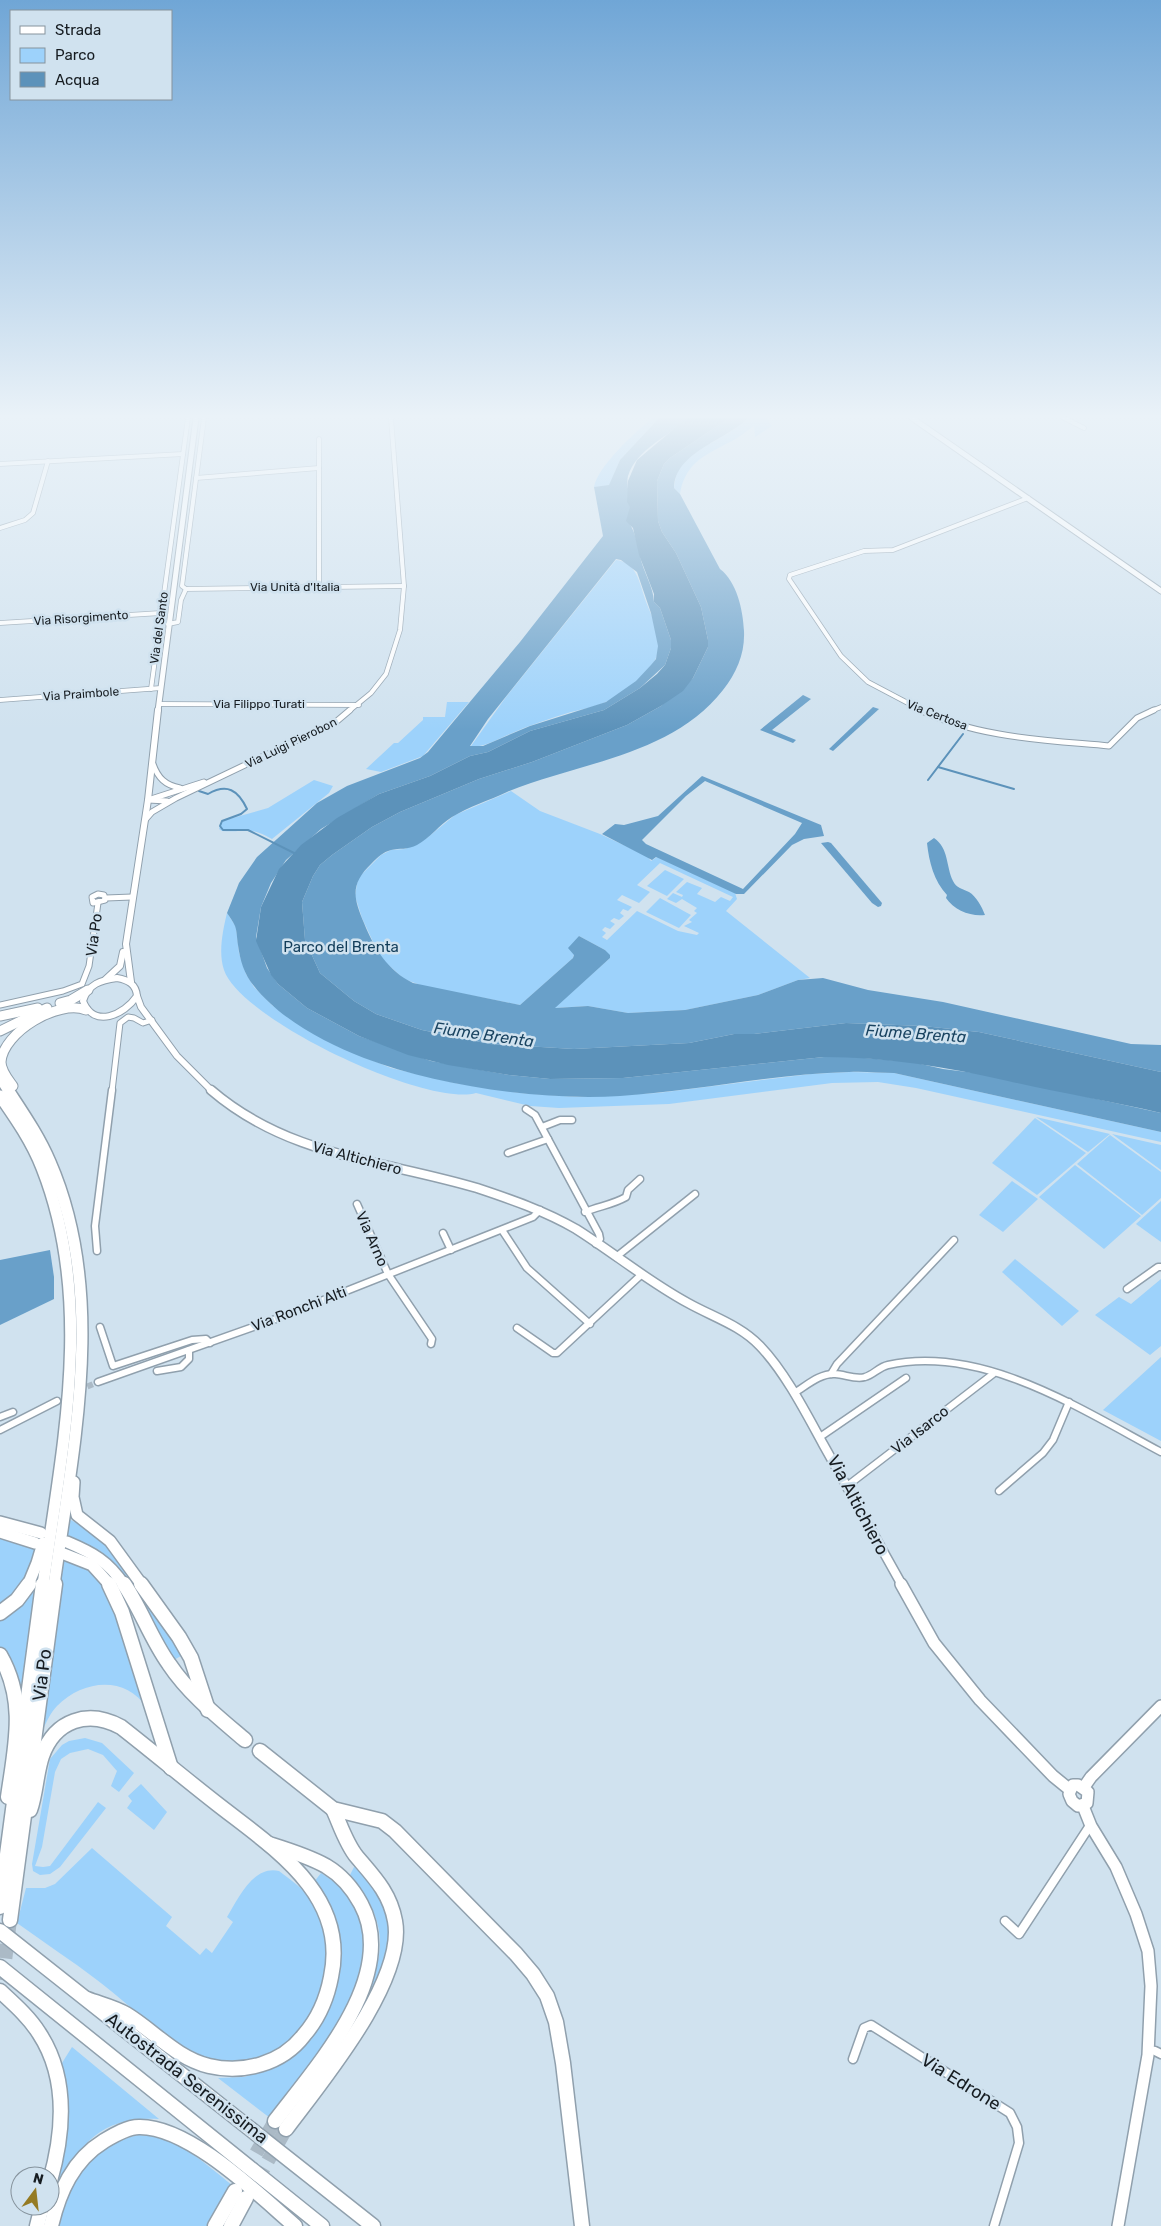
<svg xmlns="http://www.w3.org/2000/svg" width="1161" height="2226" font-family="Rubik,sans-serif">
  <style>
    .green { fill: #9dd2fb; fill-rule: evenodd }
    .forest { fill: #69a0c9; fill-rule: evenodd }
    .water { fill: #5c92ba }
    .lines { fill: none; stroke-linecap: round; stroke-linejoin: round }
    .stream { stroke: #5c92ba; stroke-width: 2 }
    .street-tunnel { stroke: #abbac6; stroke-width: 6; stroke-dasharray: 6 3; stroke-linecap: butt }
    .highway-tunnel { stroke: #abbac6; stroke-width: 14; stroke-dasharray: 14 8; stroke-linecap: butt }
    .street-far3-casing { stroke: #90a0ad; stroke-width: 5.5 }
    .street-far2-casing { stroke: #90a0ad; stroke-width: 7 }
    .street-far1-casing { stroke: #90a0ad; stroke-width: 9 }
    .street-casing { stroke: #90a0ad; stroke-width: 11 }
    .secondary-far3-casing { stroke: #90a0ad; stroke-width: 7 }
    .secondary-far2-casing { stroke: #90a0ad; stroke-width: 8 }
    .secondary-far1-casing { stroke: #90a0ad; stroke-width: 11 }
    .secondary-casing { stroke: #90a0ad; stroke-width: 14 }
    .highway-far2-casing { stroke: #90a0ad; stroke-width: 11 }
    .highway-far1-casing { stroke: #90a0ad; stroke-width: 14 }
    .highway-casing { stroke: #90a0ad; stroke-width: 17 }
    .street-far3 { stroke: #fff; stroke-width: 4 }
    .street-far2 { stroke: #fff; stroke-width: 5 }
    .street-far1 { stroke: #fff; stroke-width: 6 }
    .street { stroke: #fff; stroke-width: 8 }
    .secondary-far3 { stroke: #fff; stroke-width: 5 }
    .secondary-far2 { stroke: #fff; stroke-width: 6 }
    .secondary-far1 { stroke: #fff; stroke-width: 8 }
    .secondary { stroke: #fff; stroke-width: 11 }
    .highway-far2 { stroke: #fff; stroke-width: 9 }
    .highway-far1 { stroke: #fff; stroke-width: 11 }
    .highway { stroke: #fff; stroke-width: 14 }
    .labels { text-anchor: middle; stroke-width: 5; stroke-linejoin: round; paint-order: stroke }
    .far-street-label { font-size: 12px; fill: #161c21; stroke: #d0e2ef }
    .street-label { font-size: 15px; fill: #161c21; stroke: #d0e2ef }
    .park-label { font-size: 15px; fill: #123d5a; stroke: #d0e2ef }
    .water-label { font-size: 16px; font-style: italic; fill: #194360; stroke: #d0e2ef }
    .near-street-label { font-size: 18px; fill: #161c21; stroke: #d0e2ef }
  </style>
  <rect width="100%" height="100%" fill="#d0e2ef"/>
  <g class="green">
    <path d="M653,418H659L620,460L609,486L594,487C598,466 635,432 653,418Z"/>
    <path d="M748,418H766L772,426L755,437L754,425C725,453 688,449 680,494L674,488C675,479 677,469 683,463C701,445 729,437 748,418Z"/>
    <path d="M616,560C635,562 639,580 644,596C650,615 665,637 656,658C648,676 624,692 608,701C596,707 583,709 571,712C551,718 530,725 510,734C498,739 484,748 471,746L506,697Z"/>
    <path d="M447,702H469L423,756L381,772L366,769L394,743H398L423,720V717H445Z"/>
    <path d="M314,780L333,786L329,793L272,839C246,825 248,833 222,831L219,829L222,821L268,808Z"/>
    <path d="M511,791L540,811L600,834L647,856L651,861L657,857L735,893L737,899L726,911L810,978L798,980L758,995L685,1010L628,1013L588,1006L554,1008L610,958L605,950L579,936L573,958L520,1005L423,986L404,979L383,960L375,946L362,918L355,896L358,878L381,855L391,850L405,849L427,838L455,815ZM660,863L733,897L730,901L721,897L715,902L697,894L702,888L687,882L676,892L683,895L682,897L673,893L667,899L676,903L682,899L697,908L694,911L697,913L689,920L692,922L684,926L699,933L697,935L678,931L637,911L607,940L602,937L606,933L602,930L605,927L610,929L615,924L610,921L614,918L619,920L624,916L620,913L623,909L628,911L632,907L617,900L622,895L639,903L650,892L637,885Z"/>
    <path d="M665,870L684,879L667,896L647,886Z"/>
    <path d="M660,898L691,915L679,928L646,912Z"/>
    <path d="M227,913L236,927L239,953L246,974L254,987L273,1006L337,1046L391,1068L455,1083L520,1093L577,1097L658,1093L811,1074L850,1072L894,1073L1161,1132V1142L916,1088L878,1082L832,1083L669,1104L559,1108L530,1106L476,1093C426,1107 241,1020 224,970C218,952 223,930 227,913Z"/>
    <path d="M1036,1117L1110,1134L1088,1152Z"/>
    <path d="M1035,1118L1086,1153L1037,1195L992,1163Z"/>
    <path d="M1112,1134L1161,1145V1170Z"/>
    <path d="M1110,1135L1161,1172V1198L1142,1215L1077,1164Z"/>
    <path d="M1075,1165L1141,1216L1104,1249L1039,1197Z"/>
    <path d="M1012,1181L1038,1199L1003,1232L979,1215Z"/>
    <path d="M1161,1201V1242L1136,1224Z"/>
    <path d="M1015,1259L1079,1311L1062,1326L1002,1272Z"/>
    <path d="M1161,1279V1346L1150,1355L1095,1315L1119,1297L1131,1304Z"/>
    <path d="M1161,1357V1441L1103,1410Z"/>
    <path d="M69,1519L101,1537L175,1637L181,1656L172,1661L117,1565L99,1550L66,1536Z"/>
    <path d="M0,1535L38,1547L26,1581L0,1608Z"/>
    <path d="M62,1557L82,1565L91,1572L111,1596L147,1708C125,1675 83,1680 57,1706C51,1712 47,1721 43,1729Z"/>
    <path d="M41,1573L22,1698L15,1666L0,1647V1619L38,1574Z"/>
    <path d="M85,1738L102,1743L134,1773L119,1792L111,1786L117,1771L103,1755L88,1749L70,1753L61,1759L55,1772L42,1847L35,1866L43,1867L50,1866L98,1802L106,1808L60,1867L50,1874L40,1875L33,1871L32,1864L50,1759L62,1745L69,1741Z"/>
    <path d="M141,1784L167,1812L154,1830L127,1808L132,1801L128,1796Z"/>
    <path d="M92,1848L172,1917L166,1926L200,1955L206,1948L212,1953L233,1922L227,1917C238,1899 253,1865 279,1871C292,1881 307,1891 315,1905C354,1973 297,2081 212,2059C173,2049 129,2004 97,1980C71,1960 43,1942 17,1923L26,1888H45L55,1884Z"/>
    <path d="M354,1867L361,1869L383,1902L392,1930L377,1984L360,2010C377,1970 391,1943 368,1900C363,1890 354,1884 350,1875Z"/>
    <path d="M321,1873L336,1883L358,1905L369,1951L352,1999L329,2039L278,2104L270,2118L218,2078L244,2077L276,2067L292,2055L319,2025L333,1914L326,1897L314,1882Z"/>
    <path d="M72,2047L159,2119C105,2116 82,2140 58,2186L55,2184C68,2143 70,2105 62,2063Z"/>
    <path d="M138,2135C177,2136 203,2162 232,2185L208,2226H59C65,2179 92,2146 138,2135Z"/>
  </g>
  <g class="forest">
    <path d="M659,418H687C668,438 637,448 628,476C625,489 635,506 627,519C635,531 637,542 640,556C643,572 653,585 654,602L660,608L671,640V648L665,665L640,688L604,710L530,731L488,752L470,756L430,776L379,794L321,829L286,860L271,883L261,907L256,937L267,968L278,984L307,1008L359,1036L431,1061L509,1075L550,1079L623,1078L824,1057H853L912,1062L943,1069L983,1074L1161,1113V1132L894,1073C879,1073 864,1071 849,1072C772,1074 697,1091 620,1096C541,1101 438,1086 364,1058C325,1043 280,1019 254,986C244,974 240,960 238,945C237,939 237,931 235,926C233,922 230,917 227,913L239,883L257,857L317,803L347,786L420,758L428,752L520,642L603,536L594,487L609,485L620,460ZM616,559L621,560L637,572L651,613L658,646L656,659L651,665L636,681L606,702L530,726L483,746H470L488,719Z"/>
    <path d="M729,418H748C725,441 675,452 674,488L680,494L720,569C737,582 743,610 744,631C745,653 737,672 723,690C671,756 580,762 507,792C490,800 468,807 452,817C439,825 430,838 417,845C408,850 399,848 391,850C383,852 378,857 372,863C350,884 353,897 364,923C374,948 388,971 413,983L520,1005L573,958L574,955L568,948L579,936L605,950L610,955V958L555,1008L588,1006L628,1013L685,1010L758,995L798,980L823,978L868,990L943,1002L1131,1044L1161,1045V1072L979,1032L923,1026L846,1023L754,1034H734L689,1043L574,1049L490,1044L422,1030L376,1014L354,1001L320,973L305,940L302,902L313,876L320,865L332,855L372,827L400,812L479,779L532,762L627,725L661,706L693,678L708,647V640L701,607L676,553L662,532L658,521L657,481L664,464L670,458Z"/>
    <path d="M803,695L811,699L772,730L796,740L793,743L760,730Z"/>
    <path d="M873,707L879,709L833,751L829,749Z"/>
    <path d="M702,776L821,825L824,836L804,839L792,845L744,894H736L656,857L652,860L602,834L615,824L624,825L658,816ZM705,781L802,823L795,834L743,889L646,844L642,840L686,796Z"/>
    <path d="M934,838C949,848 946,867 953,881C956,888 963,889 969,892C976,896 982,907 985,915C971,917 954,910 946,898L947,895C934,881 929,862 927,843Z"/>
    <path d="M828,842L831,843L882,903L881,906L878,907L872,903L821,843Z"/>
    <path d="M50,1250L54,1277V1299L0,1325V1260Z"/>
  </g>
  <path class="water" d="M687,418H729L670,458L664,464L657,481L658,521L662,532L676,553L701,607L708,640V647L693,678L683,691L661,706L627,725L532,762L479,779L400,812L372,827L332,855L320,865L313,876L302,902L305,940L320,973L354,1001L376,1014L422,1030L490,1044L574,1049L689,1043L734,1034H754L846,1023L923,1026L979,1032L1161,1072V1113C1110,1101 1059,1093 1008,1081C947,1067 886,1057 824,1057L623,1078L550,1079L509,1075L448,1065L408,1055L359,1036L307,1008L278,984L271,975L256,941L261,907L279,869L301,845L337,818L379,794L430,776L470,756L488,752L530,731L604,710L640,688L657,674L665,665L671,648V640L660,608L654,602V594L639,555L633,528L626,521L630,507L627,502L628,481L637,460Z"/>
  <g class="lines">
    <g class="stream">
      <path d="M938,767L1014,789"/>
      <path d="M928,780L963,734"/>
      <path d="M199,791L208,794C227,783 238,790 247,809L241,814L222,821L220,826L223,830H248L296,854"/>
    </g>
    <path class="street-tunnel" d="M79,1390L98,1382"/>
    <g class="highway-tunnel">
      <path d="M0,2002L10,1920"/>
      <path d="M245,2172L275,2121"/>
      <path d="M257,2180L286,2129"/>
    </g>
    <defs>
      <g id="street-far3">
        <path d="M1064,418L1084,428"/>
        <path d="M319,439V588"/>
        <path d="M0,464L183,454"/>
        <path d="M196,478L319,468"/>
        <path d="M0,528L25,520L33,513L48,461"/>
        <path d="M186,589L404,586"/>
        <path d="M186,589L182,586L204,418"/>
        <path d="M0,623L161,613"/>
        <path d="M168,624L178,622L181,600L186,589"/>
        <path d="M151,689L188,418"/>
        <path d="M0,700L161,688"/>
        <path d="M159,704L359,705"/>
        <path d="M349,711L371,693L386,674L400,630L404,586L391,418"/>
        <path d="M923,711L868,682L841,656L789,579L790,575L864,551L893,550L1028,498"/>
        <path d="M1151,711L1161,707"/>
      </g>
      <g id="street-far2">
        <path d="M920,710C978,738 1046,740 1109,746L1137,718L1154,710"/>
        <path d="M153,764C158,778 165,785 180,788"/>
        <path d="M148,800L204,782"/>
        <path d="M148,800L167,801"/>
        <path d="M145,820L152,812L176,798L337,721L350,710"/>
        <path d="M98,894L104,895L105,900L93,903L92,897Z"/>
        <path d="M106,898L132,897"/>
        <path d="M0,1005L63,991L82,984L89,966L98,903"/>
        <path d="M112,1091L120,1023L128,1017L134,1018L143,1023L152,1020"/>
      </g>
      <g id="street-far1">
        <path d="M526,1109L535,1115L599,1234L600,1239L596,1244"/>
        <path d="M542,1127L560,1120H572"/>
        <path d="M508,1153L548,1139"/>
        <path d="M357,1204L388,1274L432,1339L431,1344"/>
        <path d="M585,1212C599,1206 612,1205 626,1197L628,1190L640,1179"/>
        <path d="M502,1230L527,1268L590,1324"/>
        <path d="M443,1233L451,1250"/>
        <path d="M97,1251L95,1226L112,1090"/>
        <path d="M616,1257L695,1194"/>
        <path d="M1127,1289L1158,1267H1161"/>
        <path d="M100,1327L113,1366L192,1340L206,1339L210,1343"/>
        <path d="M517,1328L553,1353H557L642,1274"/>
        <path d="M157,1371L181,1367L189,1359V1350"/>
        <path d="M831,1374L837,1364L954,1240"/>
        <path d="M98,1382L273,1320L533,1217L540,1210"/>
        <path d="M794,1393C806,1386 820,1373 835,1374C844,1374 855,1380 865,1377C873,1375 879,1367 888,1365C982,1344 1082,1410 1161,1452"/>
        <path d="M0,1417L13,1412"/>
        <path d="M0,1430L57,1401"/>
        <path d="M820,1437L906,1378"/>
        <path d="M847,1486L993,1374"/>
        <path d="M999,1491L1043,1453L1053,1440L1069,1402"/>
      </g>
      <g id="street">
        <path d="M1005,1921L1019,1934L1091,1824"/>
        <path d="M1155,2051L1161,2054"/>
        <path d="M853,2059L864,2028L871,2025L1010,2113L1017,2127L1019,2143L994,2226"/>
      </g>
      <g id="secondary-far3">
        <path d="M912,418L1161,591"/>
        <path d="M158,711L196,418"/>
      </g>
      <g id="secondary-far2">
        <path d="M117,978C128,980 136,984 137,996C124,1015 94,1029 83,1001C88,984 101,980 117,978Z"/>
        <path d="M106,979L120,966L123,952"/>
        <path d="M131,982L126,944L148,800L158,710"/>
        <path d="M137,996L141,1007L177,1056L212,1091"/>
      </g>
      <path id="secondary-far1" d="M211,1090C289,1157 383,1160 477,1188C510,1199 545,1211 576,1229C614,1253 649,1282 688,1303C713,1317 740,1325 760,1346C785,1372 806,1413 823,1444C849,1491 876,1538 902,1585"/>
      <g id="secondary">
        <path d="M901,1584L934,1643L980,1700L1053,1776L1069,1789"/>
        <path d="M1073,1785H1078L1088,1792L1087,1803L1078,1806L1072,1801L1069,1794Z"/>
        <path d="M1084,1787L1091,1777L1161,1706"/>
        <path d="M1083,1806L1091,1826L1116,1867L1136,1914L1148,1951L1151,1986L1148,2055L1118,2226"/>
      </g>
      <g id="highway-far2">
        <path d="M60,1003L71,1000L88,990"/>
        <path d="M0,1016L38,1008"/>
        <path d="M0,1031L47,1008"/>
        <path d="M0,1079L8,1091"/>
        <path d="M13,1086C8,1079 1,1071 1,1062C3,1032 59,999 86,1010"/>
      </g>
      <g id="highway-far1">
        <path d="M8,1090C23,1113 39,1136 50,1162C108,1295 73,1447 54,1585"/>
        <path d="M0,1096C16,1119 32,1142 42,1168C95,1302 62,1448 43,1585"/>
        <path d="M74,1482L73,1497L77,1515L110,1541L142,1585"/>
        <path d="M0,1522L41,1533"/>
        <path d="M0,1532L35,1543"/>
        <path d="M67,1542C93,1553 108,1561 124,1585"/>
        <path d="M64,1554L92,1565L110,1585"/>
        <path d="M28,1585L37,1563L43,1543"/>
      </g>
      <g id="highway">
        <path d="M109,1584L122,1612L171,1768"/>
        <path d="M124,1584C141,1609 151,1639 169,1664C189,1694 218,1717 245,1740"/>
        <path d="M141,1584L179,1637L191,1658L208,1710"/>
        <path d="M0,1613L17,1600L29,1584"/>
        <path d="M0,1655C27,1702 15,1747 8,1797"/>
        <path d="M260,1751L333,1809L382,1821L395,1831L516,1954L533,1974L547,1996L556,2022L563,2063L582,2226"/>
        <path d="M30,1810C36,1793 36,1774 42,1756C55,1720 88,1709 121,1727C153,1752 184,1778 216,1803C272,1847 349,1894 331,1977C327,1998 318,2019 304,2035C282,2064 243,2074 209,2066C176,2058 154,2031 126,2014C114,2007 100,2004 87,1999"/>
        <path d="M269,1844C288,1850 308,1856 326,1866C341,1875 353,1889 361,1904C400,1976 316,2067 275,2121"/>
        <path d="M0,1907L43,1584"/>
        <path d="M10,1920L55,1584"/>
        <path d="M0,1931L373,2226"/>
        <path d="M0,1967L322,2226"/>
        <path d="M0,1991C14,2004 29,2017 39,2033C68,2077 64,2132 50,2181"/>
        <path d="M286,2129C321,2082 406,1981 395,1921C390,1893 374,1877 357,1857C346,1844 340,1824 333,1809"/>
        <path d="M37,2226L42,2206"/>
        <path d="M51,2226C59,2192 73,2160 104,2141C114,2135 127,2127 139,2127C189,2126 259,2195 295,2226"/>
        <path d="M215,2226L235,2191"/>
        <path d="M231,2226L246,2198"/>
      </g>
    </defs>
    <use href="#street-far3" class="street-far3-casing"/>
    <use href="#street-far2" class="street-far2-casing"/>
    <use href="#street-far1" class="street-far1-casing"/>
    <use href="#street" class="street-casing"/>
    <use href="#secondary-far3" class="secondary-far3-casing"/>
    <use href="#secondary-far2" class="secondary-far2-casing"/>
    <use href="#secondary-far1" class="secondary-far1-casing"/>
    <use href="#secondary" class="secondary-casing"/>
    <use href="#highway-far2" class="highway-far2-casing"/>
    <use href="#highway-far1" class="highway-far1-casing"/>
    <use href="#highway" class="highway-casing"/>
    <use href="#street-far3" class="street-far3"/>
    <use href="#street-far2" class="street-far2"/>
    <use href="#street-far1" class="street-far1"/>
    <use href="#street" class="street"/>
    <use href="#secondary-far3" class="secondary-far3"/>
    <use href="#secondary-far2" class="secondary-far2"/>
    <use href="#secondary-far1" class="secondary-far1"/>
    <use href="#secondary" class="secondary"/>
    <use href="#highway-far2" class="highway-far2"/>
    <use href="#highway-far1" class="highway-far1"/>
    <use href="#highway" class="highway"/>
  </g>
  <linearGradient id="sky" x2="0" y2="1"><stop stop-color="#70a6d6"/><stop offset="0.57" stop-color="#eaf2f8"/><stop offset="1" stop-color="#eaf2f8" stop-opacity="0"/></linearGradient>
  <rect width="1161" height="730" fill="url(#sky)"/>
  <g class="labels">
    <g class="far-street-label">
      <text x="295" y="591">Via Unità d'Italia</text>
      <text transform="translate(81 618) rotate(-4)" y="4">Via Risorgimento</text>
      <text transform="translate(159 628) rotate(-82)" y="4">Via del Santo</text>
      <text transform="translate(81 694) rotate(-4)" y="4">Via Praimbole</text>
      <text x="259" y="708">Via Filippo Turati</text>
      <text transform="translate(937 715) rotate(21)" y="4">Via Certosa</text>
      <text transform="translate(291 743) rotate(-26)" y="4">Via Luigi Pierobon</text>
    </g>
    <g class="street-label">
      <text transform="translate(94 935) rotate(-82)" y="5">Via Po</text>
      <text transform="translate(357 1158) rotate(15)" y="5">Via Altichiero</text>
      <text transform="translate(372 1239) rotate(66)" y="5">Via Arno</text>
      <text transform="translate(299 1309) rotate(-21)" y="5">Via Ronchi Alti</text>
      <text transform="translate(920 1430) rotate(-38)" y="5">Via Isarco</text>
    </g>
    <g class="park-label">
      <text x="341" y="952">Parco del Brenta</text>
    </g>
    <g class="water-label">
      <text transform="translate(916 1033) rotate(4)" y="6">Fiume Brenta</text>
      <text transform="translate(484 1034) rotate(8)" y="6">Fiume Brenta</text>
    </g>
    <g class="near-street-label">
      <text transform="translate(858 1505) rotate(62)" y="6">Via Altichiero</text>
      <text transform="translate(42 1675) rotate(-83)" y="6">Via Po</text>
      <text transform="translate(187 2078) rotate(38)" y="6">Autostrada Serenissima</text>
      <text transform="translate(961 2082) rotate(32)" y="6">Via Edrone</text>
    </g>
  </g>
  <rect x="10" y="10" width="162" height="90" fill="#d0e2ef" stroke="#86939d"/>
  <rect x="20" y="26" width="25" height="8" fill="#ffffff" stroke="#86939d"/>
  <text x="55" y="35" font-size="15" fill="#161c21">Strada</text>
  <rect x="20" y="48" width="25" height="15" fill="#9dd2fb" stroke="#86939d"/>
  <text x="55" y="60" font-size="15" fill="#161c21">Parco</text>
  <rect x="20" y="72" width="25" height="15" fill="#5c92ba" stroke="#86939d"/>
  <text x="55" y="85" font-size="15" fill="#161c21">Acqua</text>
  <g transform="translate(35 2191) rotate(15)"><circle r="24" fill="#d0e2ef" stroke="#86939d"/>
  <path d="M0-4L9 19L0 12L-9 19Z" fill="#957b23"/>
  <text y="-8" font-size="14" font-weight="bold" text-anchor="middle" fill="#161c21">N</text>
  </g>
</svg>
